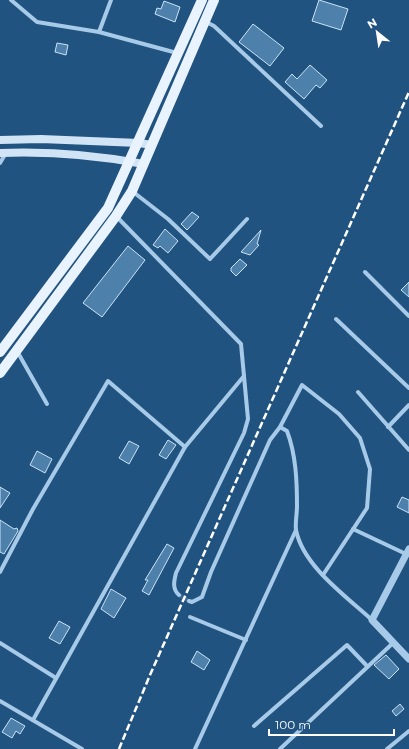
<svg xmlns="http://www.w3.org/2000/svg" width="409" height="749" font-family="Montserrat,sans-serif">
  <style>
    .building { fill: #4e80ac; stroke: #cae2f6 }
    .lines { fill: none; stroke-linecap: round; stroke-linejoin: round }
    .minor-tunnel { stroke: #426d93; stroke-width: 4; stroke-dasharray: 4 2; stroke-linecap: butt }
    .minor { stroke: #a7cae8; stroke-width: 4 }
    .tertiary { stroke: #a7cae8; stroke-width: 7 }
    .secondary { stroke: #d1e4f6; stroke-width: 8 }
    .primary { stroke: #e9f3fd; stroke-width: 10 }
    .rail { stroke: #fff; stroke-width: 2.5; stroke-dasharray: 7 3; stroke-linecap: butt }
  </style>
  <rect width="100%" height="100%" fill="#215380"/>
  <g class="building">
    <path d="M319,0L348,9L341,30L312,21Z"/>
    <path d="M164,1L180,7L175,22L155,14L157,8L161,9Z"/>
    <path d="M253,24L284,48L270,66L239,42Z"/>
    <path d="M57,43L68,45L66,55L55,52Z"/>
    <path d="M310,65L327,80L320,88L316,85L304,99L285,82L292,74L297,79Z"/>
    <path d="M192,212L199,217L187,230L181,224Z"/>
    <path d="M165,229L178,241L168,253L160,246L158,248L153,245Z"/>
    <path d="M261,230L257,244L259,245L250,255L241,252Z"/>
    <path d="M128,246L145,260L102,317L83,303Z"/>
    <path d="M240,259L247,265L236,276L231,271V268Z"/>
    <path d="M409,282V297L401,290Z"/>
    <path d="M168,440L176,445L166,459L159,455Z"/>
    <path d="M129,441L139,446L129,464L119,458Z"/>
    <path d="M37,451L52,459L45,473L30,465Z"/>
    <path d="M0,487L10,493L0,508Z"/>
    <path d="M402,497L409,500V513L397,507Z"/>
    <path d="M0,520L14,529L17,528L18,531L4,554L0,552Z"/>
    <path d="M167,544L174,548L149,595L142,591L148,580H145Z"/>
    <path d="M111,589L126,598L114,618L101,609Z"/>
    <path d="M59,621L70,627L60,644L49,638Z"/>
    <path d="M197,651L210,660L204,670L191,662Z"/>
    <path d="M386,655L399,669L389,679L374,665Z"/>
    <path d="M400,704L404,709L396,716L392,711Z"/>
    <path d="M11,718L25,726L20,734L16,731L12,738L2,732Z"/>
  </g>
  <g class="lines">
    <path class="minor-tunnel" d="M179,595L189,601"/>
    <g class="minor">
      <path d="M11,0L37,22L99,32L177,53"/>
      <path d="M206,22L214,26L321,126"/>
      <path d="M99,32L111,0"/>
      <path d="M0,163L6,153"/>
      <path d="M132,191L168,219L210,259L247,219"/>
      <path d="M116,216L241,344L248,419L244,433L176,573C174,581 172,589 179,595"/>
      <path d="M365,272L409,316"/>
      <path d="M336,319L409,388"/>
      <path d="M17,351L47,404"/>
      <path d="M358,392L409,450"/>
      <path d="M280,427L302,385L339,414L360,438L370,469L367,508L323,575"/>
      <path d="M388,427L409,405"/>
      <path d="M353,529L406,554"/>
      <path d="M0,572L33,509L108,381L185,447L244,376"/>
      <path d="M189,601L192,602L202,597L211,572L270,440L280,427L287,431C296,455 297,481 297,506C297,514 295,523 296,530C303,566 346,596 372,620"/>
      <path d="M190,617L246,640"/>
      <path d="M0,643L56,678"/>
      <path d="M0,701L82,749"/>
      <path d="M33,720L185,447"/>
      <path d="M254,726L347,645L367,666"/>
      <path d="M195,749L296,530"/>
      <path d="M280,749L393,643"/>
      <path d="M387,749L409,731"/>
    </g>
    <path class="tertiary" d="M409,549L372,620L409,659"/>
    <g class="secondary">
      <path d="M0,140L41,139L139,143L152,145"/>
      <path d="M0,153C49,151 96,155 144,164"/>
    </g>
    <g class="primary">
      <path d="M0,352L108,208L202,0"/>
      <path d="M0,373L116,216L132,191L214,0"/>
    </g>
    <path class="rail" d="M119,749L150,675L409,92"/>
  </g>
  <g transform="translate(377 32) rotate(330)" stroke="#215380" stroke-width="3" paint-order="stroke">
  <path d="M0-3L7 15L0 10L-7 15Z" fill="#ffffff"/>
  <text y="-6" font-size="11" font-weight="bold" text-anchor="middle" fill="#ffffff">N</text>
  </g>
  <path d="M269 729v6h125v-6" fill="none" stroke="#ffffff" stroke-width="2"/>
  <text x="275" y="729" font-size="12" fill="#ffffff" stroke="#215380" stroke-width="3" paint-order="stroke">100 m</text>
</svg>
